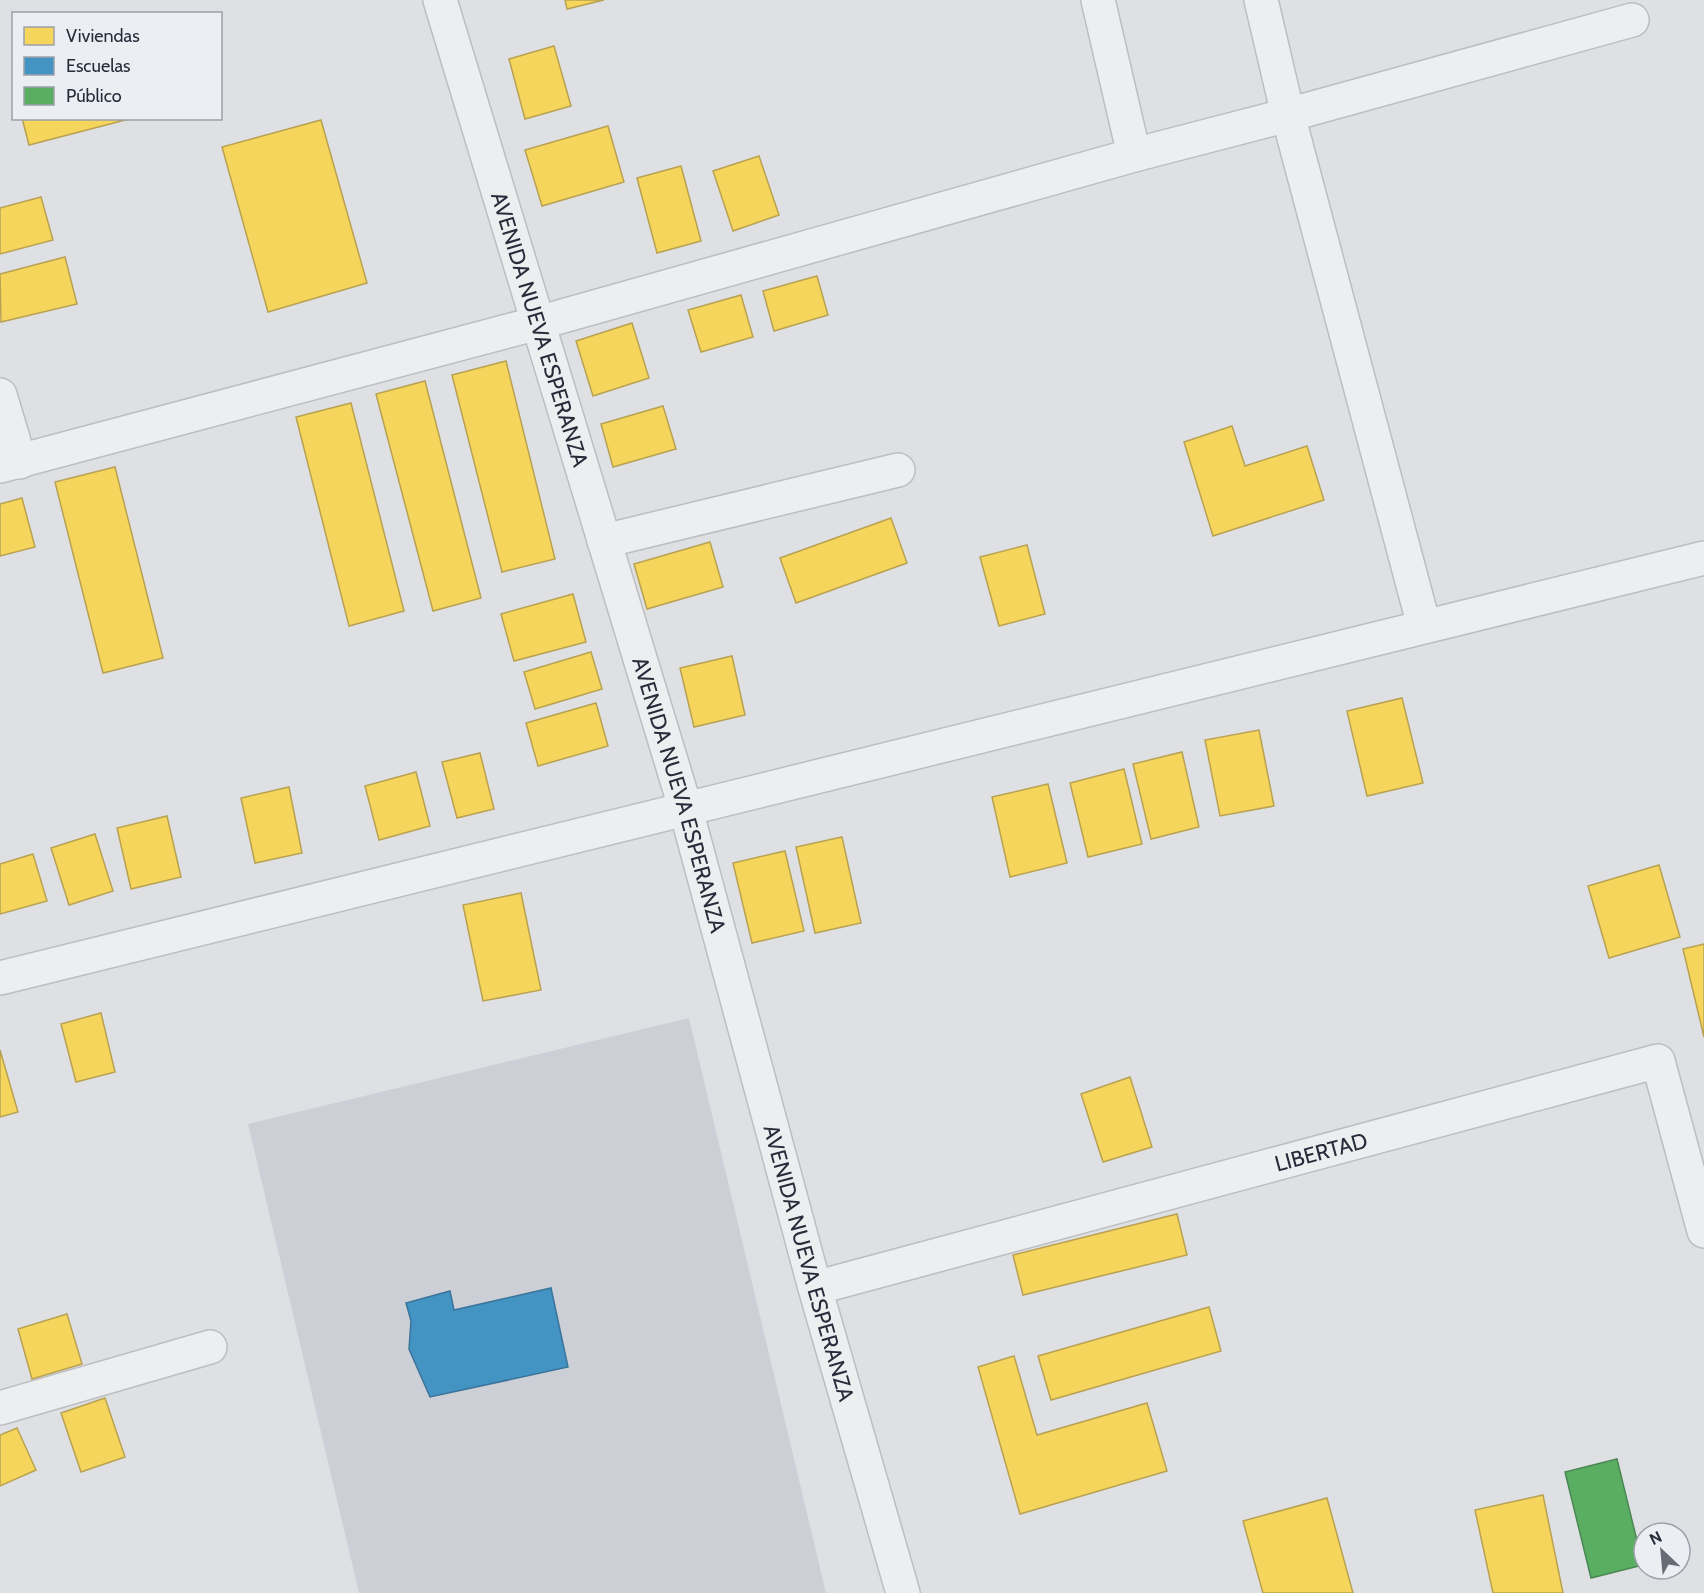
<svg xmlns="http://www.w3.org/2000/svg" width="1704" height="1593" font-family="Cabin,sans-serif">
  <style>
    .built { fill: #cccfd6 }
    .homes { fill: #f6d55c; stroke: #b8a252; stroke-width: 1.5 }
    .schools { fill: #4393c3; stroke: #3b749a; stroke-width: 1.5 }
    .public { fill: #5aae61; stroke: #4b8755; stroke-width: 1.5 }
    .lines { fill: none; stroke-linecap: round; stroke-linejoin: round }
    .minor-casing { stroke: #bcbec1; stroke-width: 36 }
    .minor { stroke: #edeef0; stroke-width: 33 }
    .labels { text-anchor: middle; stroke-width: 6; stroke-linejoin: round; paint-order: stroke }
    .street-label { font-size: 22px; fill: #272c3a; stroke: #ebeef3 }
  </style>
  <rect width="100%" height="100%" fill="#dee0e3"/>
  <path class="built" d="M689,1018L826,1593H359L248,1124Z"/>
  <g class="homes">
    <path d="M565,0H604L567,9Z"/>
    <path d="M554,46L571,106L525,119L509,59Z"/>
    <path d="M22,118H133L29,145Z"/>
    <path d="M321,120L367,283L268,312L222,147Z"/>
    <path d="M608,126L624,182L542,206L525,150Z"/>
    <path d="M759,156L779,215L733,231L713,171Z"/>
    <path d="M681,166L701,241L657,253L637,178Z"/>
    <path d="M41,197L53,240L0,254V208Z"/>
    <path d="M65,257L77,304L1,322L0,274Z"/>
    <path d="M817,276L828,315L774,331L763,291Z"/>
    <path d="M741,295L753,337L701,352L688,310Z"/>
    <path d="M632,323L649,378L593,396L576,341Z"/>
    <path d="M506,361L555,559L502,572L452,375Z"/>
    <path d="M425,381L481,598L433,611L376,394Z"/>
    <path d="M351,403L404,611L349,626L296,417Z"/>
    <path d="M663,406L676,449L613,467L601,424Z"/>
    <path d="M1232,426L1245,466L1307,446L1324,500L1213,536L1184,442Z"/>
    <path d="M115,467L163,658L103,673L55,482Z"/>
    <path d="M22,498L35,547L0,556V504Z"/>
    <path d="M891,518L907,563L796,603L780,558Z"/>
    <path d="M710,542L723,587L647,609L634,564Z"/>
    <path d="M1027,545L1045,614L999,626L980,557Z"/>
    <path d="M573,594L586,642L514,661L501,614Z"/>
    <path d="M591,652L602,689L535,709L524,672Z"/>
    <path d="M732,656L745,715L694,727L680,668Z"/>
    <path d="M1402,698L1423,783L1367,796L1347,711Z"/>
    <path d="M596,703L608,746L538,766L526,723Z"/>
    <path d="M1259,730L1274,806L1220,816L1205,740Z"/>
    <path d="M1182,752L1199,827L1151,839L1133,764Z"/>
    <path d="M480,753L494,809L457,818L442,762Z"/>
    <path d="M1124,769L1142,844L1088,857L1070,783Z"/>
    <path d="M416,772L430,826L379,840L365,786Z"/>
    <path d="M1048,784L1067,863L1010,877L992,797Z"/>
    <path d="M289,787L302,853L255,863L241,798Z"/>
    <path d="M167,816L181,877L131,889L117,828Z"/>
    <path d="M95,834L113,891L69,905L51,848Z"/>
    <path d="M842,837L861,923L815,933L796,847Z"/>
    <path d="M785,851L804,931L752,943L733,863Z"/>
    <path d="M33,854L47,901L0,914V864Z"/>
    <path d="M1659,865L1680,937L1609,958L1588,886Z"/>
    <path d="M521,893L541,990L483,1001L463,905Z"/>
    <path d="M1704,944V1037L1683,949Z"/>
    <path d="M101,1013L115,1072L76,1082L61,1024Z"/>
    <path d="M0,1050L18,1112L0,1117Z"/>
    <path d="M1130,1077L1152,1147L1103,1162L1081,1094Z"/>
    <path d="M1177,1214L1187,1255L1023,1295L1013,1255Z"/>
    <path d="M1209,1307L1221,1351L1051,1400L1038,1356Z"/>
    <path d="M67,1314L82,1364L32,1379L18,1329Z"/>
    <path d="M1014,1356L1037,1435L1147,1403L1167,1471L1020,1514L978,1367Z"/>
    <path d="M105,1398L125,1457L81,1472L61,1413Z"/>
    <path d="M17,1428L36,1470L0,1486V1435Z"/>
    <path d="M1543,1495L1563,1593H1493L1475,1510Z"/>
    <path d="M1327,1498L1353,1593H1263L1243,1521Z"/>
  </g>
  <path class="schools" d="M551,1288L568,1367L430,1397L409,1349L411,1321L406,1303L450,1291L454,1310Z"/>
  <path class="public" d="M1617,1459L1643,1565L1591,1578L1565,1472Z"/>
  <g class="lines">
    <defs>
      <g id="minor">
        <path id="s1" d="M440,0L686,810L815,1288L903,1593"/>
        <path d="M1098,0L1134,155"/>
        <path d="M1261,0L1288,115L1424,626"/>
        <path d="M0,395L20,462"/>
        <path d="M0,466L538,323L1134,155L1288,115L1632,20"/>
        <path d="M604,541L898,470"/>
        <path d="M0,978L1704,558"/>
        <path id="s2" d="M815,1288L1658,1061L1704,1231"/>
        <path d="M0,1408L210,1347"/>
      </g>
    </defs>
    <use href="#minor" class="minor-casing"/>
    <use href="#minor" class="minor"/>
  </g>
  <g class="labels">
    <g class="street-label">
      <text dy="8" stroke="none"><textPath href="#s1" startOffset="344">AVENIDA NUEVA ESPERANZA</textPath></text>
      <text dy="8" stroke="none"><textPath href="#s1" startOffset="830">AVENIDA NUEVA ESPERANZA</textPath></text>
      <text dy="8" stroke="none"><textPath href="#s2" startOffset="524">LIBERTAD</textPath></text>
      <text dy="8" stroke="none"><textPath href="#s1" startOffset="1316">AVENIDA NUEVA ESPERANZA</textPath></text>
    </g>
  </g>
  <rect x="12" y="12" width="210" height="108" fill="#ebeef3" stroke="#9da0a9" stroke-width="1.5"/>
  <rect x="24" y="27" width="30" height="18" fill="#f6d55c" stroke="#9da0a9" stroke-width="1.5"/>
  <text x="66" y="42" font-size="18" fill="#272c3a">Viviendas</text>
  <rect x="24" y="57" width="30" height="18" fill="#4393c3" stroke="#9da0a9" stroke-width="1.5"/>
  <text x="66" y="72" font-size="18" fill="#272c3a">Escuelas</text>
  <rect x="24" y="87" width="30" height="18" fill="#5aae61" stroke="#9da0a9" stroke-width="1.5"/>
  <text x="66" y="102" font-size="18" fill="#272c3a">Público</text>
  <g transform="translate(1662 1551) rotate(334)"><circle r="28" fill="#ebeef3" stroke="#9da0a9" stroke-width="1.5"/>
  <path d="M0-4.5L10 22L0 15L-10 22Z" fill="#676b75"/>
  <text y="-9" font-size="16" font-weight="bold" text-anchor="middle" fill="#272c3a">N</text>
  </g>
</svg>
